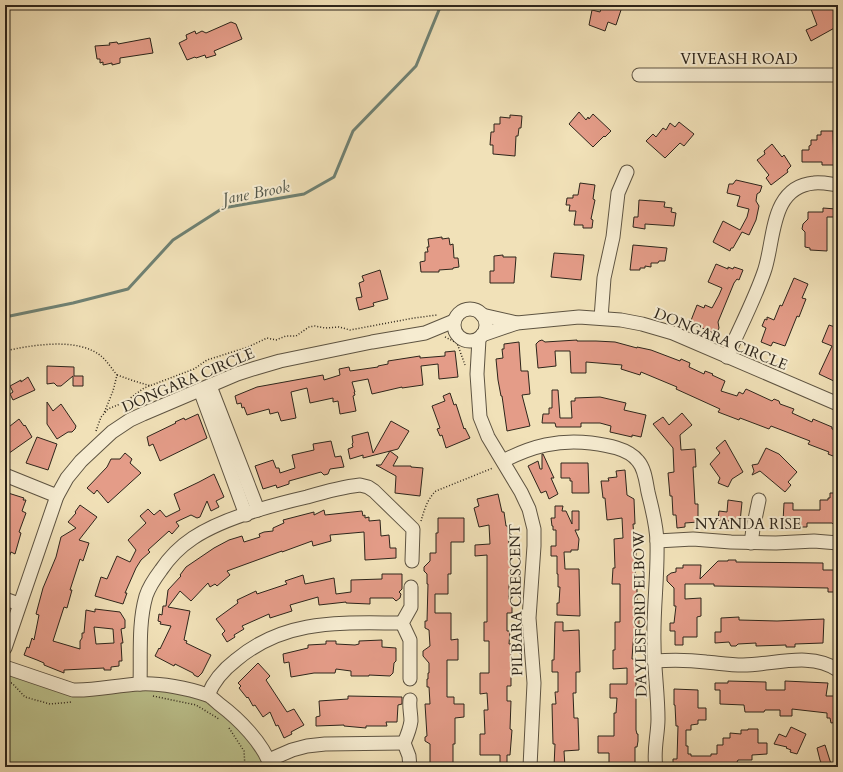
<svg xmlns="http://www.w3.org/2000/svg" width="843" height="772" font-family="Cardo,serif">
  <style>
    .green { fill: #bcc28d; stroke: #747454 }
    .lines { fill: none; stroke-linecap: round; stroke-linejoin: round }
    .stream { stroke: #6f8173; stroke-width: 3 }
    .building { fill: #e49c88; stroke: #2d251b; fill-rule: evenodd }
    .minor-casing { stroke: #5e5442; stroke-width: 15 }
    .path { stroke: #2d251b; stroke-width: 1.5; stroke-dasharray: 1 2; stroke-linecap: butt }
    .minor { stroke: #f6ecd1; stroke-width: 13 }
    .labels { text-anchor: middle; stroke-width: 4; stroke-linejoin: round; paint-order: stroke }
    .street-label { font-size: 15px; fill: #2d251b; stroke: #f6ecd1 }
    .water-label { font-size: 16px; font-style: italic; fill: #4e5347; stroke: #f6ecd1 }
  </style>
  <rect width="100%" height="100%" fill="#f1e1b8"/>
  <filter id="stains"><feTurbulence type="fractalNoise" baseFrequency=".005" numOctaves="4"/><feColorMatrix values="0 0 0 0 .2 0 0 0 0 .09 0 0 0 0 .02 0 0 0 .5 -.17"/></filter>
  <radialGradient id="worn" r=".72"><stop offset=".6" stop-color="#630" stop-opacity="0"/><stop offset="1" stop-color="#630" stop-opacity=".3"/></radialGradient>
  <path class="green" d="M17,675L118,690H160L194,697L210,703L222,712L250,741L263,761L264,767H5V678L10,676Z"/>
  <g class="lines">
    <path class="stream" d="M5,317L73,303L128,289L173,240L223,208L304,194L334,177L353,131L416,66L441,5"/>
  </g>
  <g class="building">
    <path d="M602,5H616L622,7L616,25L608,22L605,31L589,25L592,10L600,12Z"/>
    <path d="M818,5H831L838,21V26L811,41L806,30L817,25L811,9Z"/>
    <path d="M231,22L236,24L242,39L214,51L216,55L206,58L205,55L196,58L195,57L187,60L179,43L187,39L186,35L195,31L196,34L202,31L206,33Z"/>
    <path d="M150,38L153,53L120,58V63L112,65V63L103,65V62L100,63V59H97L95,46L110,45L109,43L117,42L118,44Z"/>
    <path d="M579,112L586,120L588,117L589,119L593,114L611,131L605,137L604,136L593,147L569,124Z"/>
    <path d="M510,115L522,116L521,128H519L518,136H516L515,156L493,154V145H490L491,132H494V124H500V117L510,118Z"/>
    <path d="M679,122L694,134L684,146L680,143L665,158L646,141L653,134L656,137L663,128L666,130L670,123L675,127Z"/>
    <path d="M821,131H833L834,165H822V162H802V150H809V146L811,145V140H817V135H821Z"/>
    <path d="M772,144L782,157L784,155L791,166L787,170L788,172L771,185L766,178L769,175L757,160L765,154L764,151Z"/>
    <path d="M736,180L762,186L760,192L757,194L756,201L759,206L756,220L749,235L742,232L733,248H731L730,251L713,242L723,221L740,230L747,217L749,209L737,206L740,196L727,193L729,184H733Z"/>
    <path d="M580,183L595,185L593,199L595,200L591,219L593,220L592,228H583V225H574L576,211H569L570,205H566L567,198H573V195H578Z"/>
    <path d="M639,200L665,202L664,207L672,208L671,212L676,213L674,226L645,224V229L633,227L634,217H638Z"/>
    <path d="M823,208L836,209V217H827V251L810,250V248L805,247V232L802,229L803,224L808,219V212H823Z"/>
    <path d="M442,237V239L449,238L450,245L453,244L454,258H458L459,267L453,268V269L439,270V272H421L420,262L425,261V252H428L427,247H429L428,239Z"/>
    <path d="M633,245L667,248L665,261H659L658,263H651V267L645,266V268H640V270H630Z"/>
    <path d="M554,253L584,255L581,280L551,277Z"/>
    <path d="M503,255V257H516L514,283H490V271H494V256Z"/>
    <path d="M716,264L728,269V267L733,269L734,267L743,270L739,280L737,279L734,283L718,322L719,328L717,332L714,333L690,323L697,305L704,308L705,305L712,308L719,295L722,288L708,282Z"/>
    <path d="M380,270L388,299L373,303L374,306L359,310L356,298L362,297L359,283L364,281L362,276Z"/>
    <path d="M794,278L808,284L802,298L806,299L799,317L797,316L785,346L773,342L771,346L761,342L766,328L762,326L765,319L767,320V317L774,320L780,305L782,306Z"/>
    <path d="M829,325L838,328V383L819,374L832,346L822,342Z"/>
    <path d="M542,340L545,342L577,340V341H596L615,342L637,348V347L651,350L680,361L681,359L690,363L689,367L704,374L705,371L713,374L712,375L725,381L721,391L737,396L739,392L743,394L746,389L772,401L774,399L779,401L780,404L794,409L792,413L812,422L813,419L832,427V429L838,431V458L828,454L829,452L808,444L810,441L771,426L769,429L740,418L739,420L718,412L720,409L676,389L677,387L641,372L640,375L621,369L622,365L586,362V373H571L570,351H555L556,366L538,368L536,344L539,341Z"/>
    <path d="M519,342L521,371H528L530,394L522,395L530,426L507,431L502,396H501L498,380L496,359L503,358L502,349H504V344Z"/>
    <path d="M455,351L458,377L439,379L438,364L421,366L423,385L402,388V387L372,394L368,379L352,382L355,392H354L355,395L353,396L356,411L340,414L338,401L333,402V398L310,403L307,388L291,392L296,418L281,421L278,412L270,414L269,409L247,415L244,407L242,408L241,403L237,404L235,396L257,387L323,375L324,380L340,375L339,369L349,367L350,371L378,367V366L388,364V361L420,356V358L445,356V352Z"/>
    <path d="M47,366L74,367V376H83V386H73V376L61,386H57L54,383L47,384Z"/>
    <path d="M28,377L35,390L13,400L10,394L13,392L10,386L21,380V382Z"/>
    <path d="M552,390H558L560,418H572L571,401H575V398L600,397L626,403L624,410L646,415L641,437L632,435V437L610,432L611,426L600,423H581V427H556L555,423H542L543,414H549V408H552Z"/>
    <path d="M450,393L454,405L456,404L464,429L465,428L470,438L446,448L442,435L440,436L437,429L440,428L432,406L445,401L443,396Z"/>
    <path d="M47,402L53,411L61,404L76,426L75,429L72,432H68L57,439L47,424Z"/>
    <path d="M682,413L692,425L680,435L681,450L695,449L696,467H693L695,504H698V522L685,523V527L677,528L676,515H673L672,496H670L668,473L674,472L673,448L653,424L663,417L669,425Z"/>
    <path d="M198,414L207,438L160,461L153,444L149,446L147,437L176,423L175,422L184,418L185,420Z"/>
    <path d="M19,419L24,426L25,425L32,437L5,456V430Z"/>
    <path d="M391,421L409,431L398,449L363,458V455L350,459L348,449L353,447L352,444L353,443L352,436L368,432L373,453Z"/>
    <path d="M37,437L57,444L48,470L26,463Z"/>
    <path d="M725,440L743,472L732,479L728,487L718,483L720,478L710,464L720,453L716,448Z"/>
    <path d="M331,441L335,457L341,456L344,467L330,469L328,474L324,475L321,472L289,481V484L277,488L276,485L263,489L255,466L273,460L276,468H279L280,473L295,468L292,455L314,450L313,444Z"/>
    <path d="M766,448L779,454L797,472L788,482L791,485L785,492L760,471L752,475L754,471L752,465L758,464Z"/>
    <path d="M390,451L398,457L393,466H411V467L423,468L420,496L395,493L396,476L376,465H381Z"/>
    <path d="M125,453L132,459L130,463L141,473L108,503L97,490L94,494L87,488L107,467L111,459H120Z"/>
    <path d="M542,454H543L554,478H551L558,494L549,499L546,491L541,493L528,466L538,461L540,469H542Z"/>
    <path d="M561,463H588L589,493H572V481H570V478H561Z"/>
    <path d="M625,470L627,495L634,499L635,524H633L634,538H636V553L635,575H637V619H639V630H634L632,659H636V730L637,734H638V741L637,747H635V767H609V753H598V736H614V713H616L617,698H610V684H627V668L613,669V650H615V622H620V584H612L613,568H615L614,539L623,538L622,518L607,520L605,498H603L601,481H609L608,478L617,477L616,471Z"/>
    <path d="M214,474L224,497L216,501L219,507L211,511L207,501L200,517L197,518L191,515L176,522L179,526L172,534L169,531L148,550L150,552L141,560L136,568L125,593H127L123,604L95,596L101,577L107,579L117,556L130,562L136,550L128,540L146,523L140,516L148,509L154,515L160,510L166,517L180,510L174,494L199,482Z"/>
    <path d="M5,492L24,498L23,500H26L22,511L26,513L19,532L21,533L15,554L11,552L6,565H5V518L7,511L5,510Z"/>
    <path d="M830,493H838V528L832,523H807V527H785V522H783L784,503H793V510H820V500H828V498H830Z"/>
    <path d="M498,494L502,512H504L506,526H508L509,546L513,549V553L511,554L512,584H509V600H512V613H507V631H510L509,644H511V686H507V701H511L510,729L512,730L510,755H507V767H500V755H480V734H485L484,710H488L487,693L480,694V673H489V641H484V622H487V555L475,556V545L490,544L489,525L479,527L474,508L479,506L477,499Z"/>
    <path d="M728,500L742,502L740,522L718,520L719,511L727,512Z"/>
    <path d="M80,505L97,517L79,540L89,543L83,561L80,559L70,590H72L67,608L64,607L53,641L80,649V641L82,638V633H84L86,610L95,612V609L120,612L125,620V628L121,629L123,643H121L122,661H119V666L111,667V670H104V668L64,670V673L44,665V663L37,660L24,655L27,647L29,648L32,638L34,640L39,615L36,614L43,588L56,557L61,537L76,528L68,522L76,513L75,512ZM94,627L113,629L114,643L96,644Z"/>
    <path d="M555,506H563L562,511H566L572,524V511H579V530H575L579,539L578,550H571V552H564L565,569H579L580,616L557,615V603H559L560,587H558V574H557V556H551V546H556V530H553V526H552L551,518H555Z"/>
    <path d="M324,510L325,515L362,511L363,516L365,515V518L369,517V521L380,520L381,536L389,535L390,548H396V558L365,560L364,532L330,535L331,541L313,546L312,541L282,552V551L227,571L230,575L217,586L215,584L210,587L208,583L191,601L180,591L168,607L190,611L184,640L187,641L186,643L211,655L202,673L198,677L194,675L193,673L175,664L174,666L155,656L159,648L160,649L171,626L160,624L161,622L158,621L159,614L162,615L163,606H166L168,590L181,576L180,575L186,567L214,548L229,540L242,536L244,542L260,537L259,534L264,532L273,531V528L284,523L283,520L314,512V515Z"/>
    <path d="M438,518H464V542H451V574H448V594H435V613H451V640L458,639V660H447V697H454V704H464V717L455,718V744H453V767H430V744L425,741V737L427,736L425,704H430L429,687H427V679H428V673H429V663L423,656V651L430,646L429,630L425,628V621H427L428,584H427V574L424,571V567L430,561V553H436V533H438Z"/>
    <path d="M728,560H736V562L823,563V570H838V592H828V588L714,586V584H685V599L701,598V616L697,617V637H683V645H675V631H670V623H674L676,606H674V588L667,581V576L671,573L676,572V568H683V565H701L700,579L718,561H728Z"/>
    <path d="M382,574H402V589L399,592L401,594L400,598L396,601L393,598H370V604L346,603V602L319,605L318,597L290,605L292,611L270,618L269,614L242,626L244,629L234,635L235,637L227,642L222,634L225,631L216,619L238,603L237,600L256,591L257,594L287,584L285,581L303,575L305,584L334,578L336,594L351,592V580L382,579Z"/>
    <path d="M739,617V620L777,621L824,619L823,643L795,644V647H786V645L756,646V643L738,644L736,646H731L729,642L715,643V632H721V618Z"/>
    <path d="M555,622H563V631L579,630L580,672H576V693H573L574,718H578L579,750L564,751L565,767H554L555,744H553L552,704H556L555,692H558V672H552V660H554Z"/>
    <path d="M382,640V647L396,648V661L394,663L393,673L390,676L369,675V676H351V671L336,669L335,673H314L291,677L289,662L284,663L283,654L308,648V645L326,644V641H336V644L355,645L359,644V641Z"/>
    <path d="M258,663L270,676L266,680L287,712L294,709L304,725L291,732L292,734L284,738L278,725L276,726L270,712L263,717L255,705L253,706L248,697L247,698L239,688L241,686L238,683Z"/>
    <path d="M728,681L766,682V690H785V681L828,683L826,696H838V722L831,723L830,718H827V713L792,709V716H780V710H765L764,712H745L744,705L720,704V690H715V683H728Z"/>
    <path d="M674,689L698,690V708H706V720H698V724L691,725V730H686V746H688V754H691V756H711V754H717V745H723V738H730V733L741,734V730H748V729H758V743H767V754L752,755V760H738L735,766L673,767V759H677L678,726H676L675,705H674Z"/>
    <path d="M348,696L402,697V704L398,705L397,722H386L387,726H366V728L344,726V725L316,726V717L320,716L319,701L348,699Z"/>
    <path d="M791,727L806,734L797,754L790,752L791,750L786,748L787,747L774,744L779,734L786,737Z"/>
    <path d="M825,745L832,767H823L820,760L817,748Z"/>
  </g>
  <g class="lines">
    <defs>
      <g id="minor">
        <path d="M639,75H838"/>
        <circle cx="470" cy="325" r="16"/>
        <path d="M482,315L517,323"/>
        <path d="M601,318L604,278L613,237L618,193L627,172"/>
        <path d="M482,335L517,323L579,317L621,320L642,324L673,333L838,404"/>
        <path d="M479,339L477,374L480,417L488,437L521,492L529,509L534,529V546L529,618L534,683L530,767"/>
        <path d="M727,357C739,329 754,301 764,272C775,242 769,187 814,183C822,182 830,184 838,185"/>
        <path d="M210,386L258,510"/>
        <path d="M200,390L246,515"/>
        <path d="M503,461C532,446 559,439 591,443C606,445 628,448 638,461C645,469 646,482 648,492C652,509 657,526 657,543C658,576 653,610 654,643C654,668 658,693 658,719C658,735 653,751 656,767"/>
        <path d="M5,475L57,496"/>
        <path d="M657,541L693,539L731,542L776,543L814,541L838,543"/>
        <path d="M751,543L753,529L759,500"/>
        <path d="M5,599L19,604"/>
        <path d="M5,648L57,496L67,478L81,461L97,446L112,432L130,420L143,414L237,374L256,368L280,361L372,342L425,333L454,321"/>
        <path d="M654,661C671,660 689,660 706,662C718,663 730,665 743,665C773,665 810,651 838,670"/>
        <path d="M5,667L73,690C95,691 117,685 140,684C160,683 188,688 207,695C211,696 215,701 219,704C239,719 263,743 271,767"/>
        <path d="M410,679V640L402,623L411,607V587"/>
        <path d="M140,684C141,655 138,624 146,596C149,587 155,578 161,570C169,558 181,546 193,538C223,518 272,505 307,497C324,492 342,487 360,485L368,487L374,491L413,529L412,561"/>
        <path d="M208,695C214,680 223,670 236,660C286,618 341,623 402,623"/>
        <path d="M410,700C409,707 411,714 411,721C410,729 407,736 404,743L409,756L410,767"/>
        <path d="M269,760L292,750L307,746L325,744L404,743"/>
      </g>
    </defs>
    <use href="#minor" class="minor-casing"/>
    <g class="path">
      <path d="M445,337L457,343L465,365"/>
      <path d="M5,351C32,345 78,337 101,356C107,361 112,369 117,375L113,391L104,413"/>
      <path d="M117,375L134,381L151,386"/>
      <path d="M96,431L101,417L108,409L125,402L144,388L194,369L207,360L248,347L267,338L276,340L286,336H296L309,327L315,326L325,328L339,327L350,330L414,318L437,315"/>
      <path d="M421,521C424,511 427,499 436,491L493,468"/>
      <path d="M5,683H12L25,697L50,704L72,702"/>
      <path d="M153,696L196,705L219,719"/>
      <path d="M229,728L244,751L245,767"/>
      <path d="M5,734V736"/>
    </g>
    <use href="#minor" class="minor"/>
  </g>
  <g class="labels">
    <g class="street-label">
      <text x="739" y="64">VIVEASH ROAD</text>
      <text transform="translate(721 339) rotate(22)" y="5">DONGARA CIRCLE</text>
      <text transform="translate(188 380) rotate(-23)" y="5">DONGARA CIRCLE</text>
      <text x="748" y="529">NYANDA RISE</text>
      <text transform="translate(516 600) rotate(-91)" y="5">PILBARA CRESCENT</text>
      <text transform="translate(640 614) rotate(-91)" y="5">DAYLESFORD ELBOW</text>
    </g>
    <g class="water-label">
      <text transform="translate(256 192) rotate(-11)" y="6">Jane Brook</text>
    </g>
  </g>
  <rect width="843" height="772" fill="none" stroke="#f1e1b8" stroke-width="20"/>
  <rect x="6" y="6" width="831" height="760" fill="none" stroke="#2d251b" stroke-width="2"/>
  <rect x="10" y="10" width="823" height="752" fill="none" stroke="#2d251b"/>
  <rect width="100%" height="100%" filter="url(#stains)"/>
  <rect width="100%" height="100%" fill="url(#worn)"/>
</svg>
